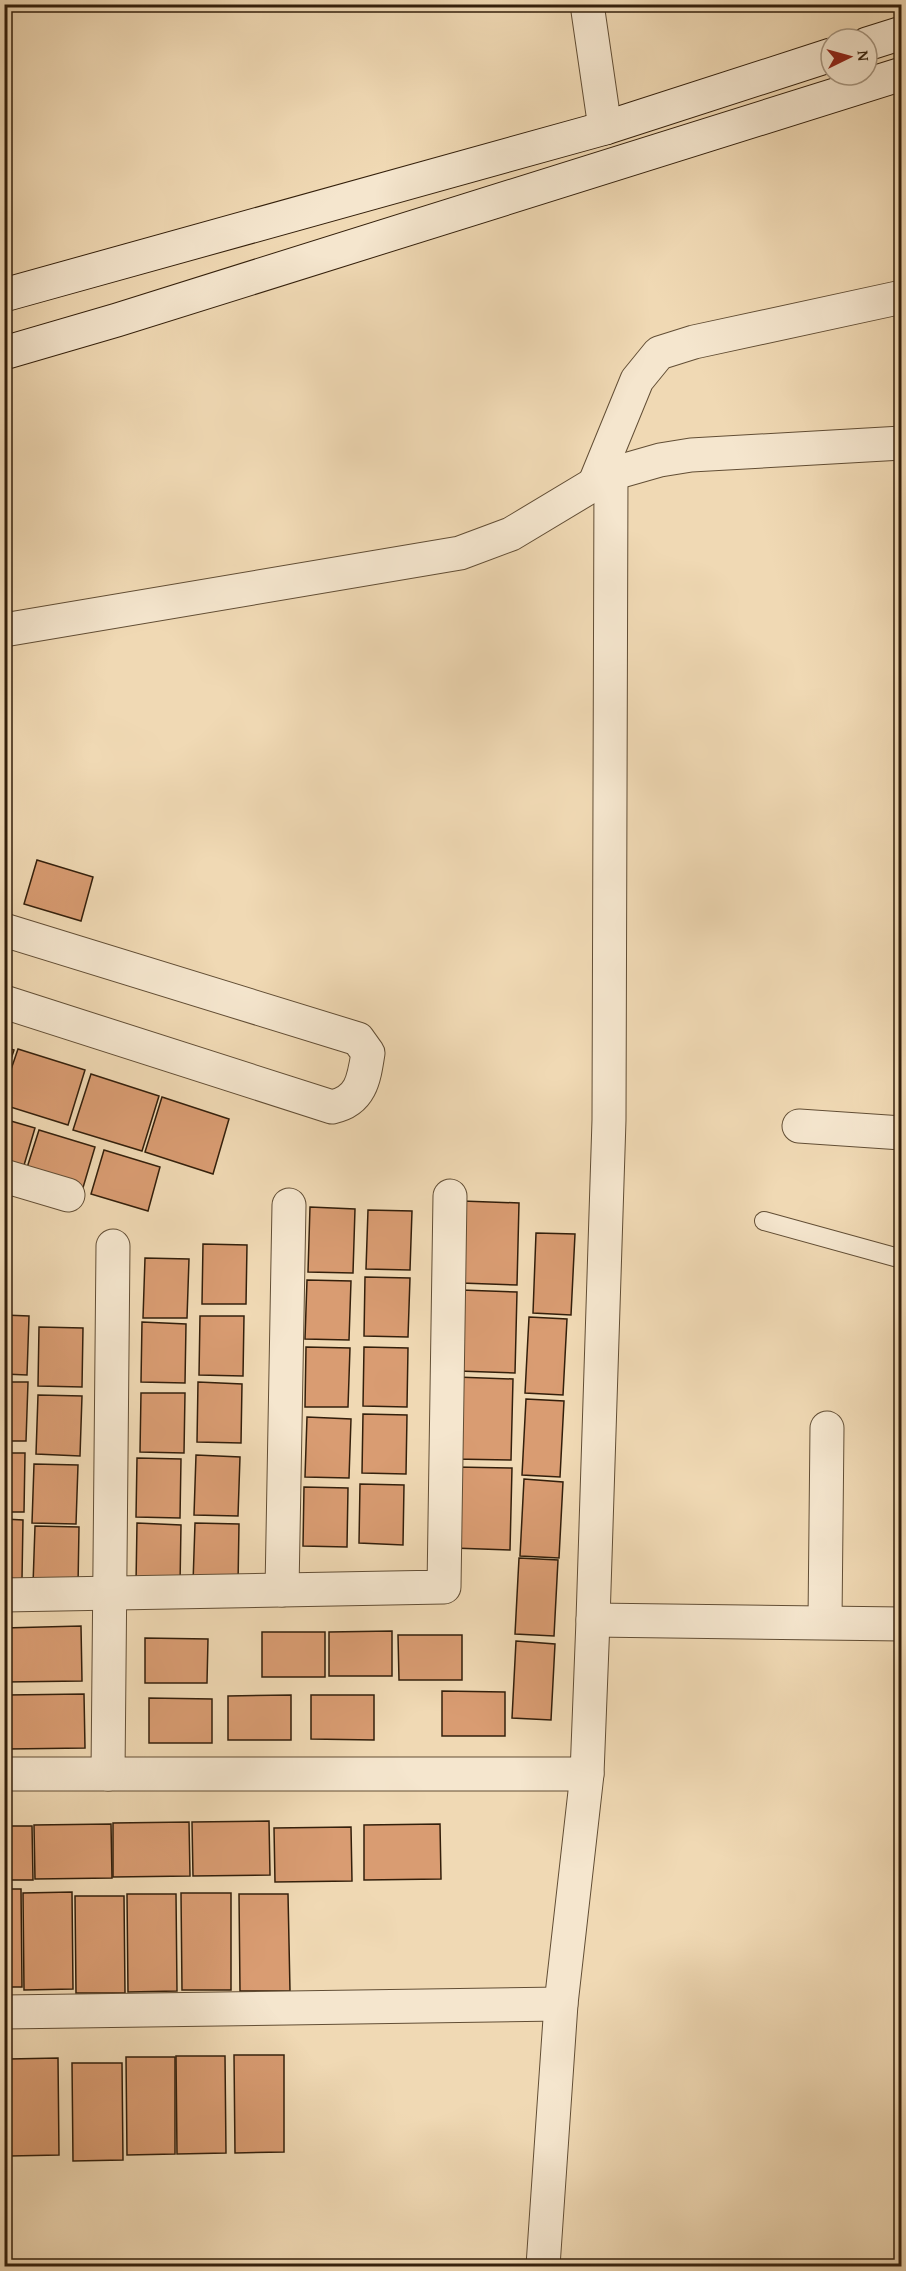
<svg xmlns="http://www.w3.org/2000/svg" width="906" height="2271" font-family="'Gentium Book Plus',serif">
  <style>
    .building { fill: #d99c72; stroke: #331f0b; stroke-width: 1.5 }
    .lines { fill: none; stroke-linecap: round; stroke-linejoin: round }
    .lane-casing { stroke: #624e35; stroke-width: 20 }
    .street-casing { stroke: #624e35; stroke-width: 35 }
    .secondary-casing { stroke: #331f0b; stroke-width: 35 }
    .lane { stroke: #f5e6ce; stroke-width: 18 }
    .street { stroke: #f5e6ce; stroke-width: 33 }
    .secondary { stroke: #f5e6ce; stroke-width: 33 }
  </style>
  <rect width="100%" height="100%" fill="#f0d9b4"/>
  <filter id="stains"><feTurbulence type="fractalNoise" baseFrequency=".00333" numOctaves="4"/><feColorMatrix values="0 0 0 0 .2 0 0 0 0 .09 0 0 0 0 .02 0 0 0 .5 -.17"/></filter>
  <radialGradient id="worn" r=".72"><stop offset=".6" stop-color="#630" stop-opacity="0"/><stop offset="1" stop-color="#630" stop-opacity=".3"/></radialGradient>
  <g class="building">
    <path d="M4,846L9,848L4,864Z"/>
    <path d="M37,860L93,877L81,921L24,904Z"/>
    <path d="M4,1047L14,1050L4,1080Z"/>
    <path d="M18,1049L85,1070L68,1125L4,1105V1090Z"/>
    <path d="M91,1074L159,1096L142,1151L73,1130Z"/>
    <path d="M162,1097L229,1119L213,1174L145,1152Z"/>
    <path d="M4,1119L35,1128L22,1172L4,1167Z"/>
    <path d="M39,1130L95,1147L82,1191L25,1174Z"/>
    <path d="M104,1150L160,1167L148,1211L91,1194Z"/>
    <path d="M4,1196L11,1198L4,1218Z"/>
    <path d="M462,1201L519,1203L517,1285L461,1283Z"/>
    <path d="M310,1207L355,1209L353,1273L308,1272Z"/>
    <path d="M368,1210L412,1211L410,1270L366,1269Z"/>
    <path d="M536,1233L575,1234L571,1315L533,1313Z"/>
    <path d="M203,1244L247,1245L246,1304H202Z"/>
    <path d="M145,1258L189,1259L187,1318H143Z"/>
    <path d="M365,1277L410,1278L408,1337L364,1336Z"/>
    <path d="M307,1280L351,1281L349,1340L305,1339Z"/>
    <path d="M461,1290L517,1292L515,1373L458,1371Z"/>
    <path d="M4,1315L29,1316L27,1375L4,1374Z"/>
    <path d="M200,1316H244L243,1376L199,1375Z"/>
    <path d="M529,1317L567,1319L563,1395L525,1393Z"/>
    <path d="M142,1322L186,1324L185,1383L141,1382Z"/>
    <path d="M39,1327L83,1328L82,1387L38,1386Z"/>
    <path d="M306,1347L350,1348L348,1407H305Z"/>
    <path d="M364,1347L408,1348L407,1407L363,1406Z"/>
    <path d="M456,1377L513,1379L511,1460L454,1459Z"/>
    <path d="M4,1382H28L26,1441H4Z"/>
    <path d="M198,1382L242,1384L241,1443L197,1442Z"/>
    <path d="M141,1393H185L184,1453L140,1452Z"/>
    <path d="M38,1395L82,1396L80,1456L36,1454Z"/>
    <path d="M526,1399L564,1401L560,1477L522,1475Z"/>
    <path d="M363,1414L407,1415L406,1474L362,1473Z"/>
    <path d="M307,1417L351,1419L349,1478L305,1477Z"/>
    <path d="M4,1453H25L24,1512H4Z"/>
    <path d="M196,1455L240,1457L238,1516L194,1515Z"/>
    <path d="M137,1458L181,1459L180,1518L136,1517Z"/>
    <path d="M34,1464L78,1465L76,1524L32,1523Z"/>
    <path d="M455,1467L512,1468L510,1550L453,1548Z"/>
    <path d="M524,1479L563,1482L559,1558L520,1556Z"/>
    <path d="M360,1484L404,1485L403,1545L359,1543Z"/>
    <path d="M304,1487L348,1488L347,1547L303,1546Z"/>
    <path d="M4,1519L23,1520L22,1579L4,1578Z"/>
    <path d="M137,1523L181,1525L180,1584L136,1583Z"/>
    <path d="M195,1523L239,1524L238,1584L193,1583Z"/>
    <path d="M35,1526L79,1527L78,1586L33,1585Z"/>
    <path d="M519,1558L558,1560L554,1636L515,1634Z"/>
    <path d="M81,1626L82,1681L5,1682L4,1628Z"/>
    <path d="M392,1631V1676H329V1632Z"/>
    <rect x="262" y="1632" width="63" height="45"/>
    <path d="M398,1635H462V1680H399Z"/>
    <path d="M145,1638L208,1639L207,1683H145Z"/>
    <path d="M516,1641L555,1644L551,1720L512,1718Z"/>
    <path d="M442,1691L505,1692V1736H442Z"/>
    <path d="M84,1694L85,1748L8,1749L7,1695Z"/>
    <path d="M291,1695V1740H228V1696Z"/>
    <path d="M311,1695H374V1740L311,1739Z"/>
    <path d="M149,1698L212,1699V1743H149Z"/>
    <path d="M269,1821L270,1875L193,1876L192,1822Z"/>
    <path d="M189,1822L190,1876L113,1877V1823Z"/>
    <path d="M111,1824L112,1878L35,1879L34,1825Z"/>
    <path d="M440,1824L441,1879L364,1880V1825Z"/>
    <path d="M4,1826H32L33,1880H4Z"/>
    <path d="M351,1827L352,1881L275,1882L274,1828Z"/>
    <path d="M4,1889H21L22,1987H4Z"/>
    <path d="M72,1892L73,1989L24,1990L23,1893Z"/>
    <path d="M181,1893H231V1990H182Z"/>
    <path d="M127,1894H176L177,1991L128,1992Z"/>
    <path d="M239,1894H288L290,1991H240Z"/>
    <path d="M75,1896H124L125,1993H76Z"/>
    <path d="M234,2055H284V2152L235,2153Z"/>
    <path d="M176,2056H225L226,2153L177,2154Z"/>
    <path d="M126,2057H175V2154L127,2155Z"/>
    <path d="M58,2058L59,2155L10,2156L9,2059Z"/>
    <path d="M72,2063H122L123,2160L73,2161Z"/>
  </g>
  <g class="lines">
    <defs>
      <path id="lane" d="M764,1221L902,1259"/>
      <g id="street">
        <path d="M587,4L605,128"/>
        <path d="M594,485L637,380L659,353L694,342L902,297"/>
        <path d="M4,630L460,553L511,534L611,474L660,460L691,455L902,443"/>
        <path d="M4,930L358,1039L368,1053C364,1079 361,1101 332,1107L4,1002"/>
        <path d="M799,1126L902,1133"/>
        <path d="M4,1176L68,1195"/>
        <path d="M282,1590L289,1205"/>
        <path d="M4,1595L444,1587L450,1196"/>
        <path d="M593,1620L902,1624"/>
        <path d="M825,1621L827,1428"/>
        <path d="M4,1774H587"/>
        <path d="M108,1774L113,1246"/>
        <path d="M4,2012L561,2004"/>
        <path d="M543,2266L561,2004L587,1774L593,1620L609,1120L611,474"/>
      </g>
      <g id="secondary">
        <path d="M867,44L902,33"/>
        <path d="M4,295L605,128L831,55"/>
        <path d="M4,353L117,320L902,74"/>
      </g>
    </defs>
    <use href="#lane" class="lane-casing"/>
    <use href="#street" class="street-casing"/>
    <use href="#secondary" class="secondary-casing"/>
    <use href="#lane" class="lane"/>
    <use href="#street" class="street"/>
    <use href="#secondary" class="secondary"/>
  </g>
  <rect width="906" height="2271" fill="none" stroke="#f0d9b4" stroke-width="24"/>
  <rect x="6" y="6" width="894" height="2259" fill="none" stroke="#331f0b" stroke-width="3"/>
  <rect x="12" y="12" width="882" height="2247" fill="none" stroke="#331f0b" stroke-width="1.5"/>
  <g transform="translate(849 57) rotate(85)"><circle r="28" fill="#f5e6ce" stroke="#a79680" stroke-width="1.5"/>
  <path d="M0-4.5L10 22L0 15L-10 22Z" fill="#8f2418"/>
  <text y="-9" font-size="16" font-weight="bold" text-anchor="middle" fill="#331f0b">N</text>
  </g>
  <rect width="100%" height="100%" filter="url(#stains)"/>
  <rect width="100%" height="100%" fill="url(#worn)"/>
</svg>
